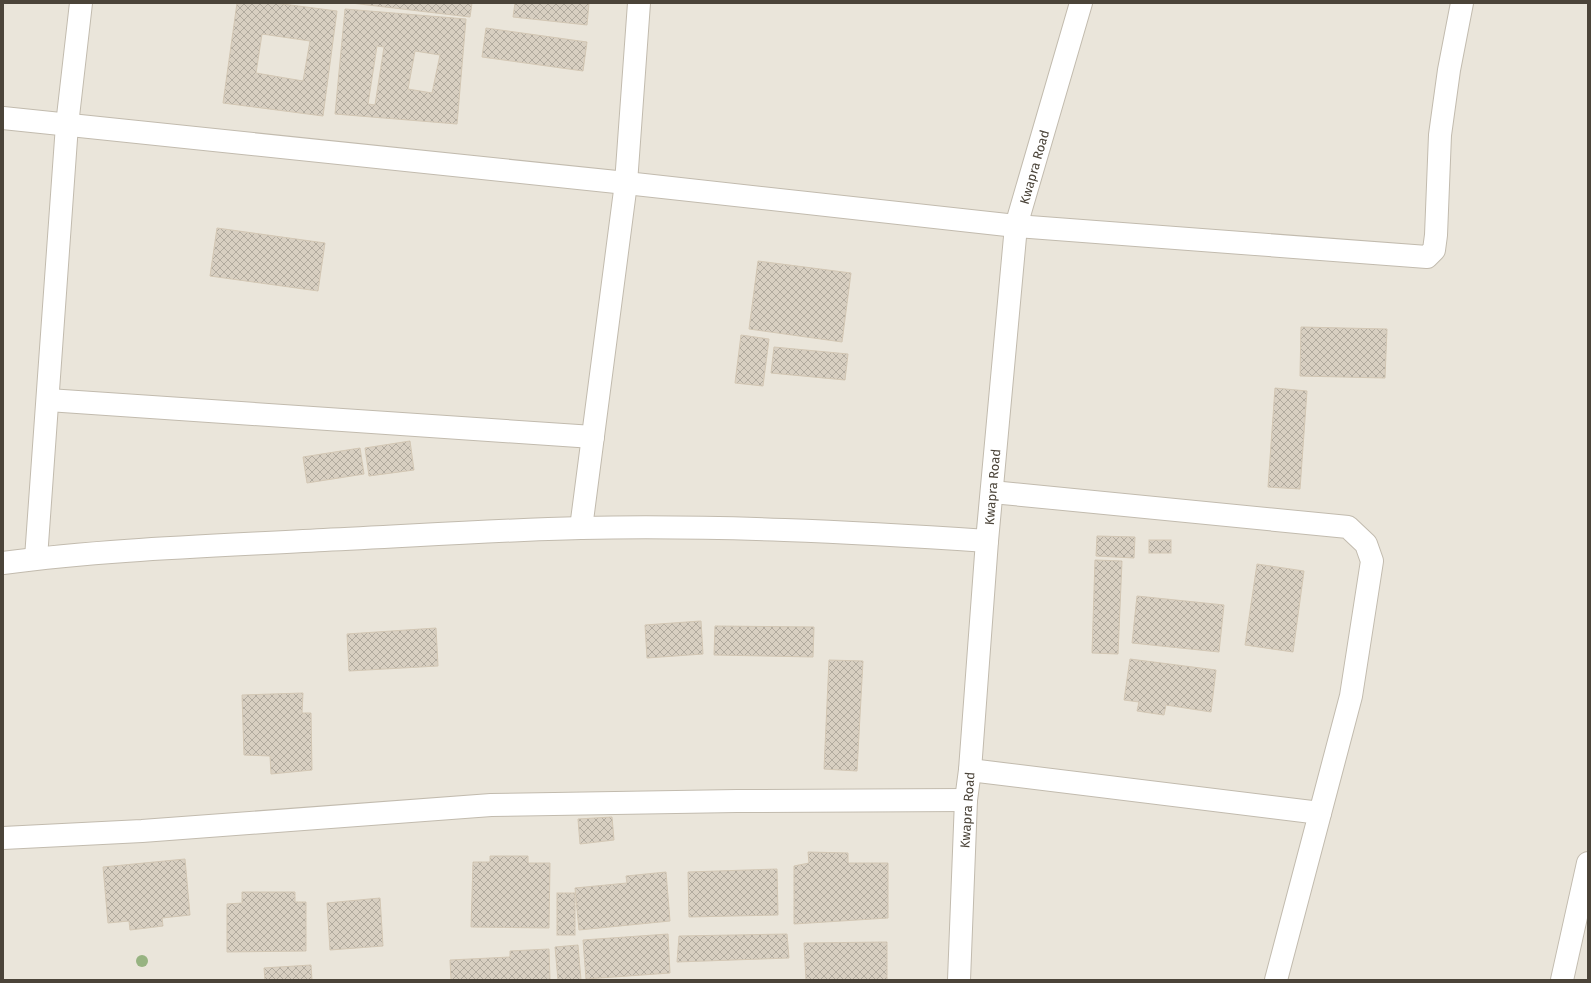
<svg xmlns="http://www.w3.org/2000/svg" width="1591" height="983" font-family="'Fira Sans',sans-serif">
  <style>
    .residential { fill: #eae5da }
    .building { fill: url(#building-cross-hatch); stroke: #d3c7b4; fill-rule: evenodd }
    .lines { fill: none; stroke-linecap: round; stroke-linejoin: round }
    .minor-casing { stroke: #c2bbae; stroke-width: 24 }
    .minor { stroke: #fff; stroke-width: 22 }
    .tree { fill: #97b381 }
    .labels { text-anchor: middle; stroke-width: 3; stroke-linejoin: round; paint-order: stroke }
    .street-label { font-size: 13px; fill: #4b4439; stroke: #fff }
  </style>
  <defs>
    <pattern id="building-cross-hatch" width="8" height="8" patternUnits="userSpaceOnUse"><rect width="8" height="8" fill="#d8cfc1"/><path d="M0 0l8 8M0 8l8-8" fill="none" stroke="#b1aa9e"/></pattern>
  </defs>
  <rect width="100%" height="100%" fill="#f6f3ec"/>
  <rect class="residential" x="3" y="3" width="1585" height="977"/>
  <g class="building">
    <path d="M237,3H275L337,11L323,116L223,103ZM262,34L310,41L303,81L256,73Z"/>
    <path d="M351,3H472L470,17Z"/>
    <path d="M515,3H589L587,25L513,17Z"/>
    <path d="M345,9L466,19L457,124L335,114ZM377,46L384,47L375,105L368,104ZM415,51L440,55L432,93L408,89Z"/>
    <path d="M486,28L587,42L583,71L482,57Z"/>
    <path d="M217,228L325,243L318,291L210,276Z"/>
    <path d="M758,261L851,273L842,342L749,329Z"/>
    <path d="M1301,327L1387,329L1385,378L1300,376Z"/>
    <path d="M741,335L769,339L763,386L735,383Z"/>
    <path d="M774,347L848,354L845,380L771,373Z"/>
    <path d="M1275,388L1307,391L1300,489L1268,487Z"/>
    <path d="M410,441L414,470L369,476L365,448Z"/>
    <path d="M360,448L364,474L307,483L303,457Z"/>
    <path d="M1097,536L1135,537L1134,558L1096,556Z"/>
    <rect x="1149" y="540" width="22" height="13"/>
    <path d="M1095,560L1122,561L1118,654L1092,653Z"/>
    <path d="M1257,564L1304,571L1293,652L1245,645Z"/>
    <path d="M1137,596L1224,605L1219,652L1132,643Z"/>
    <path d="M701,621L703,654L647,658L645,625Z"/>
    <path d="M715,626L814,627L813,657L714,655Z"/>
    <path d="M436,628L438,666L349,671L347,634Z"/>
    <path d="M1130,659L1216,670L1211,712L1166,705L1164,715L1137,711L1139,702L1124,700Z"/>
    <path d="M829,660L863,661L857,771L824,769Z"/>
    <path d="M303,693L302,713H311L312,770L271,774L270,756L244,755L242,695Z"/>
    <path d="M612,817L614,840L580,844L578,819Z"/>
    <path d="M808,852L848,853V863H888V918L794,924V866L809,863Z"/>
    <path d="M490,856H528V863H550L549,928L471,927L473,862H490Z"/>
    <path d="M185,859L190,915L162,918L163,926L130,930L129,921L108,923L103,867Z"/>
    <path d="M777,869L778,915L689,917L688,872Z"/>
    <path d="M666,872L670,921L579,930L575,888L627,883L626,876Z"/>
    <path d="M242,892H295V902H306V951L227,952V904L242,903Z"/>
    <rect x="557" y="893" width="18" height="42"/>
    <path d="M380,898L383,946L330,950L327,903Z"/>
    <path d="M668,934L670,973L586,979L583,940Z"/>
    <path d="M787,934L789,958L677,962L679,936Z"/>
    <path d="M887,942V980H806L804,943Z"/>
    <path d="M578,945L581,980H558L555,947Z"/>
    <path d="M549,949L550,980H451L450,960L510,957V951Z"/>
    <path d="M311,965L312,980H265L264,968Z"/>
  </g>
  <g class="lines">
    <defs>
      <g id="minor">
        <path d="M3,118L626,183L1016,226L1427,257L1434,250L1436,235L1440,135L1449,70L1462,3"/>
        <path d="M48,400L593,437"/>
        <path d="M992,492L1348,527L1366,544L1372,561L1351,696L1276,980"/>
        <path d="M581,528L626,183L639,3"/>
        <path d="M36,558L67,125L81,3"/>
        <path d="M3,563C109,549 217,546 324,540C410,536 496,530 581,528C717,525 852,532 987,541"/>
        <path d="M970,770L1320,813"/>
        <path d="M3,838L142,831L491,805L737,801L966,800"/>
        <path d="M959,980L966,800L970,770L987,541L1016,226L1081,3"/>
        <path d="M1562,980L1588,863"/>
      </g>
    </defs>
    <use href="#minor" class="minor-casing"/>
    <use href="#minor" class="minor"/>
  </g>
  <circle class="tree" cx="142" cy="961" r="6"/>
  <g class="labels">
    <g class="street-label">
      <text transform="translate(1034 167) rotate(-74)" y="5">Kwapra Road</text>
      <text transform="translate(992 487) rotate(-85)" y="5">Kwapra Road</text>
      <text transform="translate(967 810) rotate(-86)" y="5">Kwapra Road</text>
    </g>
  </g>
  <rect width="1591" height="983" fill="none" stroke="#4b4439" stroke-width="8"/>
</svg>
